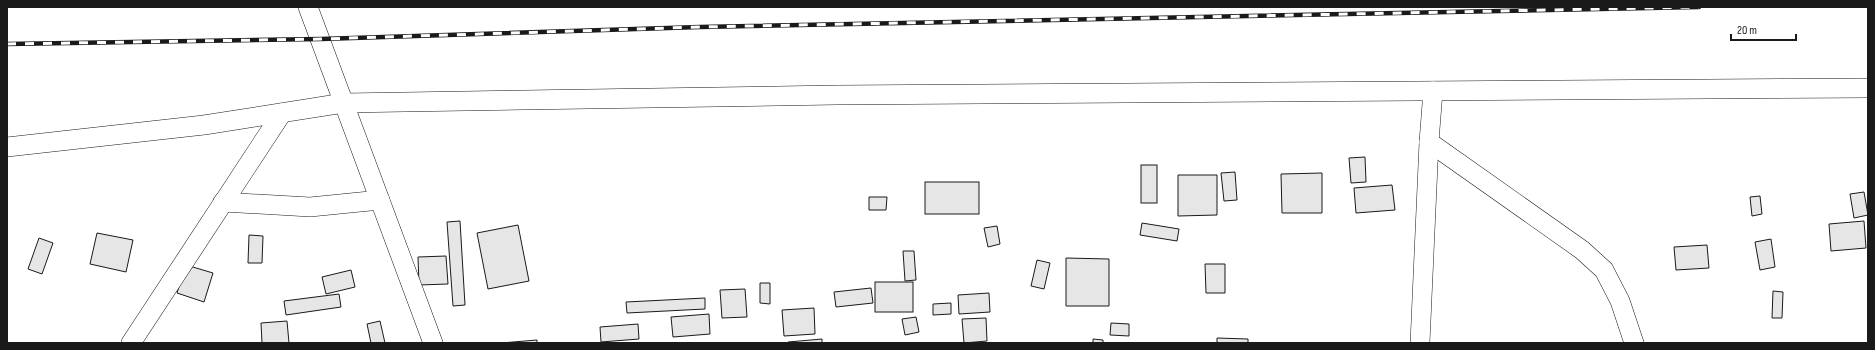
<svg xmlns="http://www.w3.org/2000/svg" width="1875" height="350" font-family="'Sofia Sans Condensed',sans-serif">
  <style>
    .building { fill: #e6e6e6; stroke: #1a1a1a }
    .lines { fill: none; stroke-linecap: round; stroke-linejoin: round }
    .minor-casing { stroke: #1a1a1a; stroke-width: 20 }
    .minor { stroke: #fff; stroke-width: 19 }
    .rail-casing { stroke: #1a1a1a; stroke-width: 4.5 }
    .rail { stroke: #fff; stroke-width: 3; stroke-dasharray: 9; stroke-linecap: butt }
  </style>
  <rect width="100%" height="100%" fill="#fff"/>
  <g class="building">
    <path d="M1365,157L1366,182L1351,183L1349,158Z"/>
    <rect x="1141" y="165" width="16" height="38"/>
    <path d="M1235,172L1237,200L1224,201L1221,173Z"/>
    <path d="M1322,173V213H1282L1281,174Z"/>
    <path d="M1178,175H1217V215L1178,216Z"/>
    <rect x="925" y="182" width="54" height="32"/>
    <path d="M1392,185L1395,210L1356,213L1354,188Z"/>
    <path d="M1864,192L1868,215L1854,218L1850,194Z"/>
    <path d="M1760,196L1762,214L1752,216L1750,197Z"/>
    <path d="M869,197H887L886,210H869Z"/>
    <path d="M460,221L465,305L453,306L447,222Z"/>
    <path d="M1864,221L1866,248L1831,251L1829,224Z"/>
    <path d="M1142,223L1179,229L1177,241L1140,235Z"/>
    <path d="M518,225L529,281L488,289L477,233Z"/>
    <path d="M997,226L1000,244L988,247L984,228Z"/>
    <path d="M97,233L133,240L126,272L90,264Z"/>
    <path d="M249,235L263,236L262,263H248Z"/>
    <path d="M39,238L53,243L42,274L28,269Z"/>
    <path d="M1771,239L1775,267L1760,270L1755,242Z"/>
    <path d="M1707,245L1709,268L1676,270L1674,247Z"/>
    <path d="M903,251H914L916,280L905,281Z"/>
    <path d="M446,256L448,284L419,285L418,257Z"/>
    <path d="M1066,258L1109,259V306H1066Z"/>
    <path d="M1037,260L1050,263L1044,289L1031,286Z"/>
    <path d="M1205,264H1225V293H1206Z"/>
    <path d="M186,265L213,273L204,302L177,293Z"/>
    <path d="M351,270L355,287L326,294L322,277Z"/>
    <rect x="875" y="282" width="38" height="30"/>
    <path d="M760,283H770V304L760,303Z"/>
    <path d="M871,288L873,303L836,307L834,292Z"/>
    <path d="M745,289L747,317L722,318L720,290Z"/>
    <path d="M1773,291L1783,292L1782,318H1772Z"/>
    <path d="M989,293L990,312L959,314L958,295Z"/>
    <path d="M339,294L341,307L286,315L284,301Z"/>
    <path d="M705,298V309L627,313L626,302Z"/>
    <path d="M951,303V314L933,315V304Z"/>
    <path d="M814,308L815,334L784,336L782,310Z"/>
    <path d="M709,314L710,334L673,337L671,317Z"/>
    <path d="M916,317L919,332L905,335L902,319Z"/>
    <path d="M986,318L987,341L964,343L962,319Z"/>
    <path d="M287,321L289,343H262L261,323Z"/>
    <path d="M380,321L385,343H371L367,324Z"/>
    <path d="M1111,323L1129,324V336L1110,335Z"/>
    <path d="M638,324L639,339L601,342L600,327Z"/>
    <path d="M1217,338L1248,339V343H1217Z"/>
    <path d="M822,339V343H788V342Z"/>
    <path d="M1093,339L1103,340V343H1093Z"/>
    <path d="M537,340V343H501Z"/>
  </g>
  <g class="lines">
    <defs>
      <g id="minor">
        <path d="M308,7L433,343"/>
        <path d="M1429,142L1582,250L1604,270L1620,301L1634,343"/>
        <path d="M7,147L204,125L344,103L836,95L1868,88"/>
        <path d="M223,202L310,207L380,200"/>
        <path d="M131,343L282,113"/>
        <path d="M1420,343L1429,142L1433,91"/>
      </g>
    </defs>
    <use href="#minor" class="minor-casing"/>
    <use href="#minor" class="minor"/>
    <defs>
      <path id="rail" d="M7,44L321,39L700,27L1699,7"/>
    </defs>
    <use href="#rail" class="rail-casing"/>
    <use href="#rail" class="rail"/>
  </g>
  <rect width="1875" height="350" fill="none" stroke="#1a1a1a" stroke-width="16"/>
  <path d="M1731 34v6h65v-6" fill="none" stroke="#1a1a1a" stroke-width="2"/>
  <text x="1737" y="34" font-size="12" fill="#1a1a1a" stroke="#ffffff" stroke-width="3" paint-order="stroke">20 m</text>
</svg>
